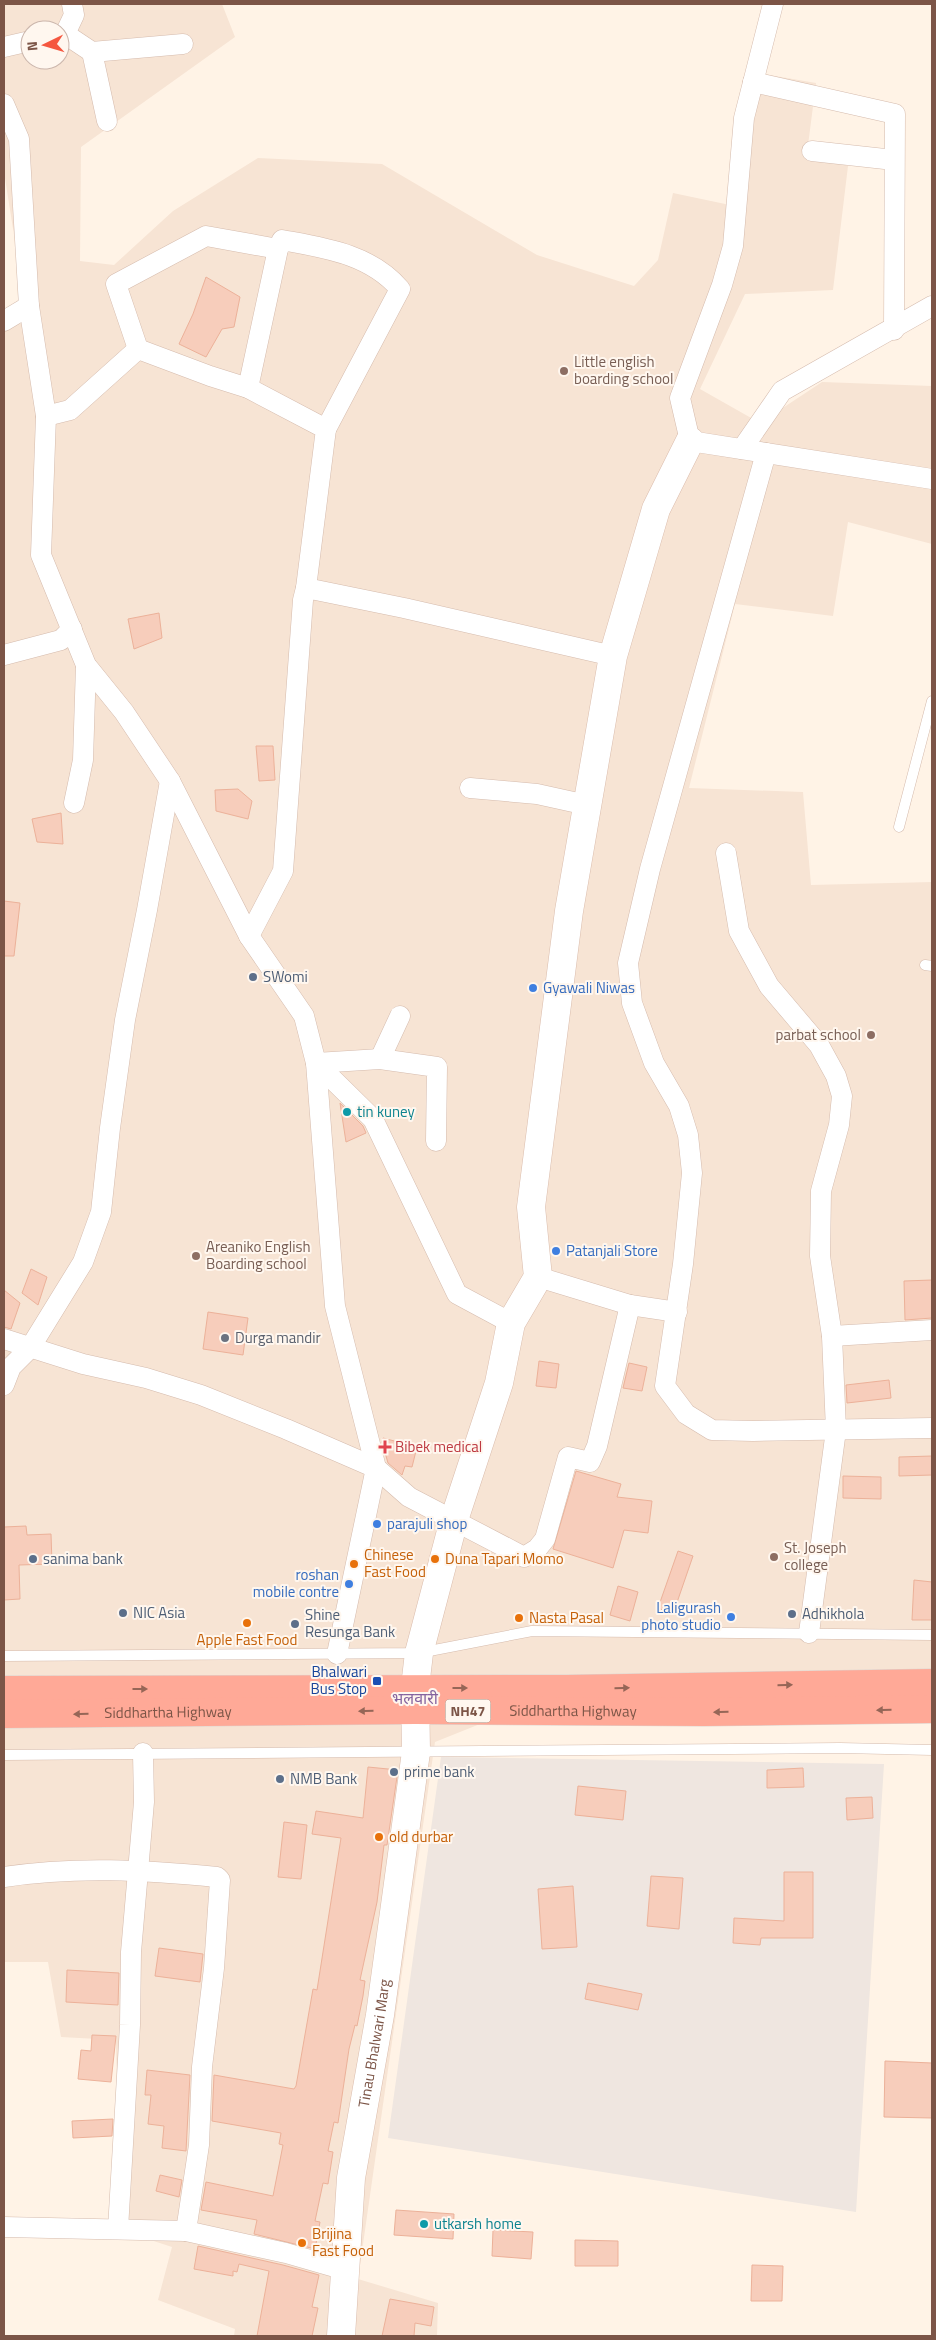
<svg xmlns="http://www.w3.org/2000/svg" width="936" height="2340" font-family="'Titillium Web','Noto Sans Devanagari',sans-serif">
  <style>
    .residential { fill: #f7e4d4; fill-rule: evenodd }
    .industrial { fill: #efe6e0 }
    .building { fill: #f7cdbb; stroke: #ecb199 }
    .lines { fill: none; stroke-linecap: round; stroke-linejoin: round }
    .lane-casing { stroke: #d5bbad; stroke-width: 11 }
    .street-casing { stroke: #d5bbad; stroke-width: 21 }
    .secondary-casing { stroke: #dabcac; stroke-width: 29 }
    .highway-casing { stroke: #ddd3cf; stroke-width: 29 }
    .lane { stroke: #fff; stroke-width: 10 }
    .street { stroke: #fff; stroke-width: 20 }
    .secondary { stroke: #fff; stroke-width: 28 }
    .highway { stroke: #ffa997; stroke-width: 28 }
    .oneway { fill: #966657 }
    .education-dot { fill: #8d6e63; stroke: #fff7ef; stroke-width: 2 }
    .service-dot { fill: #5c6f8a; stroke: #fff7ef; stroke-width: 2 }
    .shop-dot { fill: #3f7fe0; stroke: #fff7ef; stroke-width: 2 }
    .culture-dot { fill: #0f9aa8; stroke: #fff7ef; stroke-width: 2 }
    .worship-dot { fill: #6b7280; stroke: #fff7ef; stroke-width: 2 }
    .health-dot { fill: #e0444e; stroke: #fff7ef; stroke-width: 2 }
    .food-dot { fill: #e8710a; stroke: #fff7ef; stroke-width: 2 }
    .transit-dot { fill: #1a4fb4; stroke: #fff7ef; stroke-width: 2 }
    .labels { text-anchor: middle; stroke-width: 4; stroke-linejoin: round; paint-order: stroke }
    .shield { fill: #fff7ef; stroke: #a38679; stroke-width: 1 }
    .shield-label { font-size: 14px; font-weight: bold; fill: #7c5547 }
    .education-label { font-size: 15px; fill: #785e54; stroke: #fff7ef; text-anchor: start }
    .service-label { font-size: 15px; fill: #4e5e75; stroke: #fff7ef; text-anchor: start }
    .shop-label { font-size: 15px; fill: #366cbe; stroke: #fff7ef; text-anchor: start }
    .culture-label { font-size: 15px; fill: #0d838f; stroke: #fff7ef; text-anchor: start }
    .worship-label { font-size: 15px; fill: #5b616d; stroke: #fff7ef; text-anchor: start }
    .health-label { font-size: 15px; fill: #be3a42; stroke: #fff7ef; text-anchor: start }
    .food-label { font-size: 15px; fill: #c56008; stroke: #fff7ef; text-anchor: start }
    .transit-label { font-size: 15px; fill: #164399; stroke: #fff7ef; text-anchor: end }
    .street-label { font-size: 15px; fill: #7c5547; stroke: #fff7ef }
    .neighbourhood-label { font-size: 16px; fill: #85639f; stroke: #fff7ef }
  </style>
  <rect width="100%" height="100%" fill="#fff3e6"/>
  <path class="residential" d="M4,4H222L235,37L81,147L80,261L114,265L173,211L258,158L382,164L537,255L634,286L658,260L673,193L730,205L746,71L816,83L807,153L848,166L833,290L745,294L700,389L760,423L822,382L932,386V544L848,522L833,616L735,604L689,788L803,792L811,885L932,882V1682L568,1689L435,1742L358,2279L438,2303L437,2336H234L235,2329L158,2300L172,2247L120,2230L116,2040L61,2037L48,1962H4V326L28,323L4,172ZM30,30H60V60H30Z"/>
  <path class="industrial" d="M441,1757L884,1764L856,2212L388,2138Z"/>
  <g class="building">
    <path d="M206,277L240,297L234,327L222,329L206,357L179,344L193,314Z"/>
    <path d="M159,613L162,638L134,649L128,619Z"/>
    <path d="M256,746H273L275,780L259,781Z"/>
    <path d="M238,789L252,801L248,819L216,811L215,790Z"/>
    <path d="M61,813L63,844L37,842L32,819Z"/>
    <path d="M4,901L20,903L14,956H4Z"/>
    <path d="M340,1103L363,1126L366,1133L346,1142Z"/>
    <path d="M31,1269L47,1277L38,1305L22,1293Z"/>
    <path d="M932,1280V1318L905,1320L904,1281Z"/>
    <path d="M4,1290L20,1303L11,1329L4,1327Z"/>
    <path d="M208,1312L248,1318L243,1355L203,1349Z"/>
    <path d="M539,1361L559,1364L556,1388L536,1386Z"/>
    <path d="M629,1363L647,1367L642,1391L623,1388Z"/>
    <path d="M889,1380L891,1398L847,1403L846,1385Z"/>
    <path d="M383,1438L417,1447L412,1467L405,1466L402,1475L388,1463L382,1442Z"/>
    <path d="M932,1456V1475L899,1476V1457Z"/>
    <path d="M576,1471L621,1484L617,1497L652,1501L648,1533L624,1530L613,1568L553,1549Z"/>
    <path d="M843,1476L881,1477V1499L843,1498Z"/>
    <path d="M26,1526L27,1535L51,1534L52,1564L19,1565L20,1599L4,1600V1527Z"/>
    <path d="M678,1551L693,1556L673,1614L658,1608Z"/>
    <path d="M914,1580L932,1582V1620H912Z"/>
    <path d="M618,1586L638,1592L630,1621L610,1615Z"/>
    <path d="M368,1767L398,1770L387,1845H384L377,1902L360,1980L365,1981L363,1996L357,2026L355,2025L349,2049L338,2123L334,2122L328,2151L333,2152L328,2184L323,2183L315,2221L320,2222L315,2249L254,2234L257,2220L201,2210L206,2182L273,2196L283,2145L279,2144L281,2133L212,2121L214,2075L294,2089L296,2086L313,1989L317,1990L341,1838L312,1834L316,1811L363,1818Z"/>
    <path d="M803,1768L804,1787L767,1788V1770Z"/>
    <path d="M578,1786L626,1791L623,1820L575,1815Z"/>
    <path d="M872,1797L873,1818L847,1820L846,1798Z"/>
    <path d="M284,1822L307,1825L301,1879L278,1877Z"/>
    <path d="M784,1872H813V1938H761L760,1945L733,1943L734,1918L784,1921Z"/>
    <path d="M651,1876L683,1878L679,1929L647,1926Z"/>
    <path d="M573,1886L577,1947L542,1949L538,1889Z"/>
    <path d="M159,1948L203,1954L200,1982L155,1976Z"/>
    <path d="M67,1970L119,1973L118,2005L66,2002Z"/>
    <path d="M588,1983L642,1994L638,2010L585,1999Z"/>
    <path d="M92,2035L116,2036L111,2082L78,2079L81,2050L91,2051Z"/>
    <path d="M885,2061L932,2063V2118L884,2117Z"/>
    <path d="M147,2070L190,2075L186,2151L162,2148L164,2126L148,2124L151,2095H145Z"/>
    <path d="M113,2119L112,2136L73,2138L72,2121Z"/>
    <path d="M160,2175L182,2180L179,2197L156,2191Z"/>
    <path d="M396,2210L454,2214L453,2239L394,2235Z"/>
    <path d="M493,2230L533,2232L531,2259L492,2256Z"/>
    <path d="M575,2240L618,2241V2266H575Z"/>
    <path d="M198,2246L283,2265L319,2275L312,2307L318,2308L312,2336H257L269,2271L239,2264L237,2272L233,2271V2276L194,2269Z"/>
    <path d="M752,2265L783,2266L782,2301H751Z"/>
    <path d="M390,2299L434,2307L431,2326L415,2323L414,2336H382Z"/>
  </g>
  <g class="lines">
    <defs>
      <g id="lane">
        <path d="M899,827L932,701"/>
        <path d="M925,965L932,966"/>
        <path d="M4,1656L419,1653L532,1631L932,1635"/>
        <path d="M4,1755L840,1748L932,1750"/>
      </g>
      <g id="street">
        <path d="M773,4L744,118L733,246L722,285L680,398L690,441L932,479"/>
        <path d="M65,34L74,15L72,4"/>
        <path d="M60,35L65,34L92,52L183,44"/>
        <path d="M4,47L30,41"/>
        <path d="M92,52L107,121"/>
        <path d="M753,82L895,114L894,330"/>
        <path d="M4,104L19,139L29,306L46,416L41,555L86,665L124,712L170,781L249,936L304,1016L316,1063L373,1119L457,1294L511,1323"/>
        <path d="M812,151L894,160"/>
        <path d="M4,321L29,306"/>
        <path d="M138,349L116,284L206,236L278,249"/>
        <path d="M248,388L278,249L282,240C325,248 370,254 400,289L326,429"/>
        <path d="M46,416L70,410L138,349L210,376L248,388L326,429L306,588"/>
        <path d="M742,449L782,391L932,306"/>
        <path d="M766,453L650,869L628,963L632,1003L654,1063L679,1106L688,1135L692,1173L683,1264L665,1386L686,1414L712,1430L753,1431L932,1428"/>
        <path d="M4,655L61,640L72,629"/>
        <path d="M470,788L537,794L587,805"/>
        <path d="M74,803L83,760L86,665"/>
        <path d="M726,853L739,931L769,986L819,1045L836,1076L842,1096L839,1125L821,1191L820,1256L832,1336L836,1430L809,1633"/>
        <path d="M249,936L283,871L303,600L306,588L404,608L613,656"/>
        <path d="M380,1059L400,1016"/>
        <path d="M538,1277L630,1305L677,1312"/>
        <path d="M832,1336L932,1330"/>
        <path d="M4,1339L83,1364L146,1378L201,1395L286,1429L376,1468L409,1497L524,1557L537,1549L545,1539L568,1457L590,1462L597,1446L630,1305"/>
        <path d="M4,1385L11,1367L30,1348L83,1262L101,1212L110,1128L125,1020L147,910L170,781"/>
        <path d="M337,1654L376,1468L335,1306L316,1063L380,1059L437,1067L436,1141"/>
        <path d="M4,1877C75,1866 145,1870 217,1877L220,1880L214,1968L202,2067L199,2145L186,2231"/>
        <path d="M4,2227L186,2231L286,2253L345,2270"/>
        <path d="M118,2229L130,2025L131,1952L144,1802L143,1753"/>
      </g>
      <g id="secondary">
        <path id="s1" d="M341,2336L351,2178L380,2015L416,1752L415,1687L419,1653L454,1520L499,1383L511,1323L538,1277L531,1207L569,911L613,656L656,509L690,441"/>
      </g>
      <g id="highway">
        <path d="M4,1690L567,1689L932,1683"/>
        <path id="s2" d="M4,1714L415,1710L704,1712L932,1709"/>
      </g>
    </defs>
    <use href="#lane" class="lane-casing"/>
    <use href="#street" class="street-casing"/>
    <use href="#secondary" class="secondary-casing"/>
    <use href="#highway" class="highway-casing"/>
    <use href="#lane" class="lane"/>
    <use href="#street" class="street"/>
    <use href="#secondary" class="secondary"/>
    <use href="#highway" class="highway"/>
  </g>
  <defs><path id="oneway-solid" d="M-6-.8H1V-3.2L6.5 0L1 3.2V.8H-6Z" transform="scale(1.25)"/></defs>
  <g class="oneway">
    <use href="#oneway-solid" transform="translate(785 1685) rotate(-1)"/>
    <use href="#oneway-solid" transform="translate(460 1688)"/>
    <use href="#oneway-solid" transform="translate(622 1688) rotate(-1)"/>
    <use href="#oneway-solid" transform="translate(140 1689)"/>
    <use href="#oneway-solid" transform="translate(884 1710) rotate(179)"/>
    <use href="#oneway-solid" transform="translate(366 1711) rotate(179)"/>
    <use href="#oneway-solid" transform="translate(721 1712) rotate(179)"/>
    <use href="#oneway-solid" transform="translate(81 1714) rotate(179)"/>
  </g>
  <g class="education-dot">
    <circle cx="564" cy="371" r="5"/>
    <circle cx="871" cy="1035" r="5"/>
    <circle cx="196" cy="1256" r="5"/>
    <circle cx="774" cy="1557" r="5"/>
  </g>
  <g class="service-dot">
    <circle cx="253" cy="977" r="5"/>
    <circle cx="33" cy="1559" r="5"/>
    <circle cx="123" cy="1613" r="5"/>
    <circle cx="792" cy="1614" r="5"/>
    <circle cx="295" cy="1624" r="5"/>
    <circle cx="394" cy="1772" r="5"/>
    <circle cx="280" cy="1779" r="5"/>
  </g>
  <g class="shop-dot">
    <circle cx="533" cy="988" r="5"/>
    <circle cx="556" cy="1251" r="5"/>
    <circle cx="377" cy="1524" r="5"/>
    <circle cx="349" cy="1584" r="5"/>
    <circle cx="731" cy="1617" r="5"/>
  </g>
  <g class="culture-dot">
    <circle cx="347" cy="1112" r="5"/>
    <circle cx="424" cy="2224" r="5"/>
  </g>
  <circle class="worship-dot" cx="225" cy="1338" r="5"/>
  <path class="health-dot" d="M382.5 1439.5h5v5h5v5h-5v5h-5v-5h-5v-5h5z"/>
  <g class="food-dot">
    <circle cx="435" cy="1559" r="5"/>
    <circle cx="354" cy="1564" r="5"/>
    <circle cx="519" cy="1618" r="5"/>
    <circle cx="247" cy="1623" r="5"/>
    <circle cx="379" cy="1837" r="5"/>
    <circle cx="302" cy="2243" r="5"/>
  </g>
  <rect class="transit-dot" x="372" y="1676" width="10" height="10" rx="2.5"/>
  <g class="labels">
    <rect class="shield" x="445.5" y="1699.5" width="45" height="23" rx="4"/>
    <g class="shield-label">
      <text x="468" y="1716">NH47</text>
    </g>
    <g class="education-label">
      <text x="574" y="367">Little english<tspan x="574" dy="17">boarding school</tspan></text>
      <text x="861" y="1040" text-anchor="end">parbat school</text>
      <text x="206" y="1252">Areaniko English<tspan x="206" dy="17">Boarding school</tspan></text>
      <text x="784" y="1553">St. Joseph<tspan x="784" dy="17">college</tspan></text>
    </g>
    <g class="service-label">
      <text x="263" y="982">SWomi</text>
      <text x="43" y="1564">sanima bank</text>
      <text x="133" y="1618">NIC Asia</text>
      <text x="802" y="1619">Adhikhola</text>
      <text x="305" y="1620">Shine<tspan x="305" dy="17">Resunga Bank</tspan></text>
      <text x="404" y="1777">prime bank</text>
      <text x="290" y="1784">NMB Bank</text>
    </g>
    <g class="shop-label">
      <text x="543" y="993">Gyawali Niwas</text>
      <text x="566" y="1256">Patanjali Store</text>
      <text x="387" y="1529">parajuli shop</text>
      <text x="339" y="1580" text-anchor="end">roshan<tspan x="339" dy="17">mobile contre</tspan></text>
      <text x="721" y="1613" text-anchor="end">Laligurash<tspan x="721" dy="17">photo studio</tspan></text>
    </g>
    <g class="culture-label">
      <text x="357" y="1117">tin kuney</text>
      <text x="434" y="2229">utkarsh home</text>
    </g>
    <g class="worship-label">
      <text x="235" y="1343">Durga mandir</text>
    </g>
    <g class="health-label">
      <text x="395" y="1452">Bibek medical</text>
    </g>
    <g class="food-label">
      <text x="364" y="1560">Chinese<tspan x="364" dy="17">Fast Food</tspan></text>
      <text x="445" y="1564">Duna Tapari Momo</text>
      <text x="529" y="1623">Nasta Pasal</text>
      <text x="247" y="1645" text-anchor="middle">Apple Fast Food</text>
      <text x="389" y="1842">old durbar</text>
      <text x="312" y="2239">Brijina<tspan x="312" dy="17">Fast Food</tspan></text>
    </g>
    <g class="transit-label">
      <text x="367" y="1677">Bhalwari<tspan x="367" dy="17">Bus Stop</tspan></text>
    </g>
    <g class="street-label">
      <text dy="5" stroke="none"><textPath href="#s2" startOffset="569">Siddhartha Highway</textPath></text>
      <text dy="5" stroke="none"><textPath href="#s2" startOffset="164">Siddhartha Highway</textPath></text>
      <text dy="5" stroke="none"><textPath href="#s1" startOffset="295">Tinau Bhalwari Marg</textPath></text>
    </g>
    <g class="neighbourhood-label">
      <text x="415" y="1704">भलवारी</text>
    </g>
  </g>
  <rect width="936" height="2340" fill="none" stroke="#7c5547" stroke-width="10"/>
  <g transform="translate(45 45) rotate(265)"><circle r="24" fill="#fff7ef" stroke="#cbb6ac"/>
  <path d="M0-4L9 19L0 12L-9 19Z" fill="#f5573f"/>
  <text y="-8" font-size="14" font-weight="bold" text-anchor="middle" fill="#7c5547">N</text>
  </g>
</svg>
